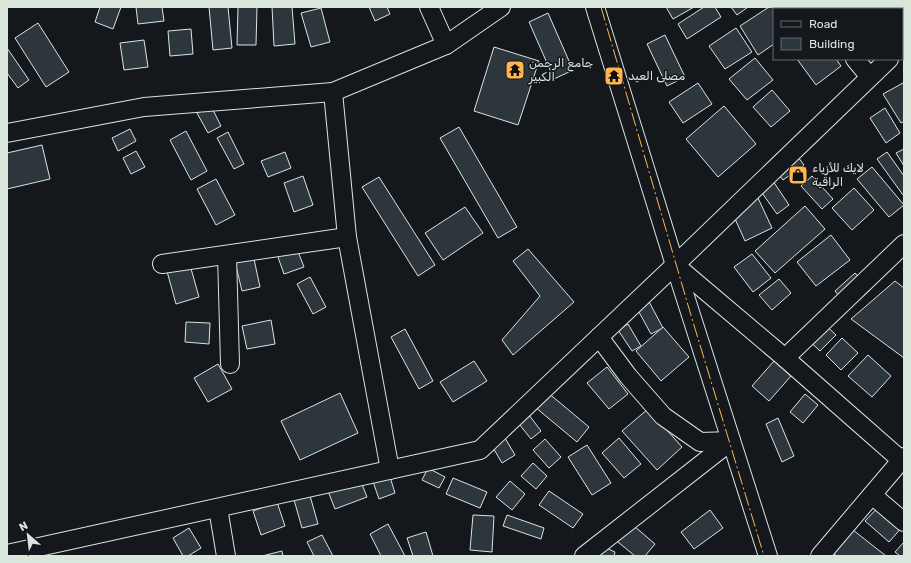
<svg xmlns="http://www.w3.org/2000/svg" width="911" height="563" font-family="Rubik,Vazirmatn,sans-serif">
  <style>
    .building { fill: #2c363c; stroke: #d8e6dc }
    .lines { fill: none; stroke-linecap: round; stroke-linejoin: round }
    .minor-casing { stroke: #d8e6dc; stroke-width: 20 }
    .minor { stroke: #14181c; stroke-width: 18 }
    .power { stroke: #ffb74d; stroke-width: 1; stroke-dasharray: 14 3 2 3; stroke-linecap: butt }
    .labels { text-anchor: middle; stroke-width: 3; stroke-linejoin: round; paint-order: stroke }
    .poi-label { font-size: 12px; fill: #d8e6dc; stroke: #14181c; text-anchor: start }
  </style>
  <rect width="100%" height="100%" fill="#14181c"/>
  <g class="building">
    <path d="M100,7H121L113,29L95,22Z"/>
    <path d="M136,7H162L164,21L138,24Z"/>
    <path d="M209,7H228L232,48L213,50Z"/>
    <path d="M238,7H257L256,45H237Z"/>
    <path d="M272,7H292L295,44L274,46Z"/>
    <path d="M369,7H387L390,14L375,21Z"/>
    <path d="M666,7H694L673,19Z"/>
    <path d="M704,7H715L721,17L687,39L678,24Z"/>
    <path d="M731,7H748L737,15Z"/>
    <path d="M769,7H792L793,9H774V44L758,55L740,26Z"/>
    <path d="M850,7H869L868,9H849Z"/>
    <path d="M321,8L330,42L311,47L301,13Z"/>
    <path d="M548,13L573,70L554,79L529,22Z"/>
    <path d="M38,23L69,72L46,87L15,38Z"/>
    <path d="M736,28L752,52L725,69L709,46Z"/>
    <path d="M191,29L193,54L170,56L168,31Z"/>
    <path d="M665,35L685,77L667,86L647,44Z"/>
    <path d="M144,40L148,67L124,70L120,43Z"/>
    <path d="M494,47L539,61L518,125L474,111Z"/>
    <path d="M7,48L29,80L18,88L7,73Z"/>
    <path d="M755,58L773,80L747,100L729,79Z"/>
    <path d="M797,59H836L841,66L816,85Z"/>
    <path d="M698,83L712,104L683,123L669,102Z"/>
    <path d="M903,83L904,85V121L901,123L883,94Z"/>
    <path d="M772,90L790,111L771,127L753,107Z"/>
    <path d="M211,106L221,126L208,133L197,113Z"/>
    <path d="M724,106L756,144L718,177L686,139Z"/>
    <path d="M885,108L900,133L886,143L870,118Z"/>
    <path d="M459,127L517,227L498,238L440,138Z"/>
    <path d="M130,129L136,141L118,151L112,138Z"/>
    <path d="M186,131L207,171L191,180L170,140Z"/>
    <path d="M228,132L244,164L234,169L217,138Z"/>
    <path d="M42,145L50,179L7,189V153Z"/>
    <path d="M792,149L804,165L783,180L771,164Z"/>
    <path d="M904,149V166L896,153Z"/>
    <path d="M136,151L145,167L131,174L123,158Z"/>
    <path d="M285,152L291,168L268,177L261,161Z"/>
    <path d="M887,152L904,176V194L903,195L877,159Z"/>
    <path d="M872,167L904,205L889,217L857,179Z"/>
    <path d="M303,176L313,205L294,212L284,183Z"/>
    <path d="M812,176L833,199L822,209L801,186Z"/>
    <path d="M379,177L435,265L418,276L362,187Z"/>
    <path d="M216,179L235,215L216,225L197,189Z"/>
    <path d="M773,181L789,205L777,214L760,190Z"/>
    <path d="M854,188L874,210L852,230L832,208Z"/>
    <path d="M758,198L772,228L745,241L731,210Z"/>
    <path d="M805,206L825,229L775,273L755,251Z"/>
    <path d="M465,207L483,233L443,260L425,233Z"/>
    <path d="M831,235L850,260L816,286L797,262Z"/>
    <path d="M292,236L304,267L284,274L273,243Z"/>
    <path d="M251,245L260,287L242,291L232,249Z"/>
    <path d="M528,249L574,302L513,355L502,340L540,296L513,261Z"/>
    <path d="M752,254L771,278L753,292L734,267Z"/>
    <path d="M188,258L199,297L176,304L165,264Z"/>
    <path d="M855,273L870,290L849,308L835,291Z"/>
    <path d="M310,277L326,307L313,314L297,284Z"/>
    <path d="M779,279L791,293L772,310L759,295Z"/>
    <path d="M895,281L904,288V358L851,319Z"/>
    <path d="M646,296L663,328L651,334L634,303Z"/>
    <path d="M819,319L836,335L820,351L804,336Z"/>
    <path d="M271,320L275,344L247,349L242,326Z"/>
    <path d="M186,322L210,323L209,344L185,342Z"/>
    <path d="M628,324L641,346L632,351L618,330Z"/>
    <path d="M663,327L689,357L661,381L636,351Z"/>
    <path d="M405,329L433,381L419,389L391,337Z"/>
    <path d="M842,338L858,353L841,370L826,355Z"/>
    <path d="M868,355L891,376L872,397L848,376Z"/>
    <path d="M474,361L487,381L453,402L440,382Z"/>
    <path d="M774,361L791,376L769,401L752,386Z"/>
    <path d="M218,364L232,389L208,402L194,378Z"/>
    <path d="M607,367L628,394L609,409L587,383Z"/>
    <path d="M541,387L589,427L577,442L529,402Z"/>
    <path d="M340,393L358,433L300,460L281,421Z"/>
    <path d="M805,394L818,405L803,423L790,412Z"/>
    <path d="M648,409L682,447L657,470L622,431Z"/>
    <path d="M526,411L541,431L531,439L515,419Z"/>
    <path d="M778,418L794,456L782,462L766,424Z"/>
    <path d="M505,438L515,455L502,463L492,446Z"/>
    <path d="M619,438L641,464L624,478L602,453Z"/>
    <path d="M545,439L561,457L549,468L533,450Z"/>
    <path d="M587,445L611,483L592,495L568,457Z"/>
    <path d="M533,463L547,476L536,489L521,476Z"/>
    <path d="M386,464L395,493L379,499L369,470Z"/>
    <path d="M428,468L445,477L439,488L422,480Z"/>
    <path d="M356,469L367,497L335,509L324,481Z"/>
    <path d="M453,478L487,492L480,508L446,494Z"/>
    <path d="M510,481L525,494L512,510L496,497Z"/>
    <path d="M307,485L318,524L302,528L291,489Z"/>
    <path d="M549,491L583,514L573,528L539,505Z"/>
    <path d="M885,500L904,525L889,542L865,521Z"/>
    <path d="M277,502L285,526L261,535L253,511Z"/>
    <path d="M710,510L723,528L694,549L681,532Z"/>
    <path d="M473,515L494,516L492,552L470,550Z"/>
    <path d="M507,515L544,528L541,539L503,526Z"/>
    <path d="M627,520L655,544L645,556H635L613,538Z"/>
    <path d="M388,524L405,556H381L370,534Z"/>
    <path d="M189,528L201,548L188,556H183L173,538Z"/>
    <path d="M853,530L886,556H837L834,554Z"/>
    <path d="M426,532L433,556H413L407,538Z"/>
    <path d="M322,535L333,556H314L307,542Z"/>
    <path d="M593,542L615,552L614,556H591Z"/>
    <path d="M904,542V556H900L895,552Z"/>
    <path d="M282,551L283,556H262Z"/>
  </g>
  <g class="lines">
    <defs>
      <g id="minor">
        <path d="M429,7L446,45"/>
        <path d="M595,7L675,265L785,358L901,460"/>
        <path d="M812,7L814,9"/>
        <path d="M902,47L904,45"/>
        <path d="M855,59L870,77"/>
        <path d="M333,92L347,237L390,470"/>
        <path d="M7,133L144,107L333,92L446,45L501,7"/>
        <path d="M227,255L230,364"/>
        <path d="M162,264L347,237"/>
        <path d="M675,265L768,556"/>
        <path d="M599,337L628,376L663,416L700,442L731,441"/>
        <path d="M785,358L904,244"/>
        <path d="M872,495L904,522"/>
        <path d="M218,508L226,556"/>
        <path d="M7,554L480,450L675,265L889,59"/>
        <path d="M584,556L731,441"/>
        <path d="M820,556L904,457"/>
      </g>
    </defs>
    <use href="#minor" class="minor-casing"/>
    <use href="#minor" class="minor"/>
    <path class="power" d="M601,7L690,312L764,556"/>
  </g>
  <defs>
    <symbol id="temple-square" viewBox="-11 -11 22 22"><rect x="-9" y="-9" width="18" height="18" rx="4" fill="#ffb74d" stroke="#14181c"/><path d="M0-6L5-2H3V0L6.5 2.5H4V6H1.5V3h-3V6H-4V2.5H-6.5L-3 0V-2H-5Z" fill="#111"/></symbol>
    <symbol id="shop-square" viewBox="-11 -11 22 22"><rect x="-9" y="-9" width="18" height="18" rx="4" fill="#ffb74d" stroke="#14181c"/><path d="M-5-2.5h2.3a2.7 3.5 0 0 1 5.4 0H5L5.5 6h-11ZM-1.5-2.5h3a1.5 2.3 0 0 0-3 0Z" fill="#111"/></symbol>
  </defs>
  <g fill-rule="evenodd">
    <use href="#temple-square" x="504" y="59" width="22" height="22"/>
    <use href="#temple-square" x="603" y="65" width="22" height="22"/>
    <use href="#shop-square" x="787" y="164" width="22" height="22"/>
  </g>
  <g class="labels">
    <g class="poi-label">
      <text x="529" y="67">جامع الرحمن<tspan x="529" dy="14">الكبير</tspan></text>
      <text x="628" y="80">مصلى العيد</text>
      <text x="812" y="172">لايك للأزياء<tspan x="812" dy="14">الراقية</tspan></text>
    </g>
  </g>
  <rect width="911" height="563" fill="none" stroke="#d8e6dc" stroke-width="16"/>
  <rect x="773" y="8" width="130" height="52" fill="#14181c" stroke="#626a69"/>
  <rect x="781" y="21" width="20" height="6" fill="#14181c" stroke="#626a69"/>
  <text x="809" y="28" font-size="12" fill="#d8e6dc">Road</text>
  <rect x="781" y="38" width="20" height="12" fill="#2c363c" stroke="#626a69"/>
  <text x="809" y="48" font-size="12" fill="#d8e6dc">Building</text>
  <g transform="translate(28 535) rotate(332)" stroke="#14181c" stroke-width="3" paint-order="stroke">
  <path d="M0-3L7 15L0 10L-7 15Z" fill="#d8e6dc"/>
  <text y="-6" font-size="11" font-weight="bold" text-anchor="middle" fill="#d8e6dc">N</text>
  </g>
</svg>
